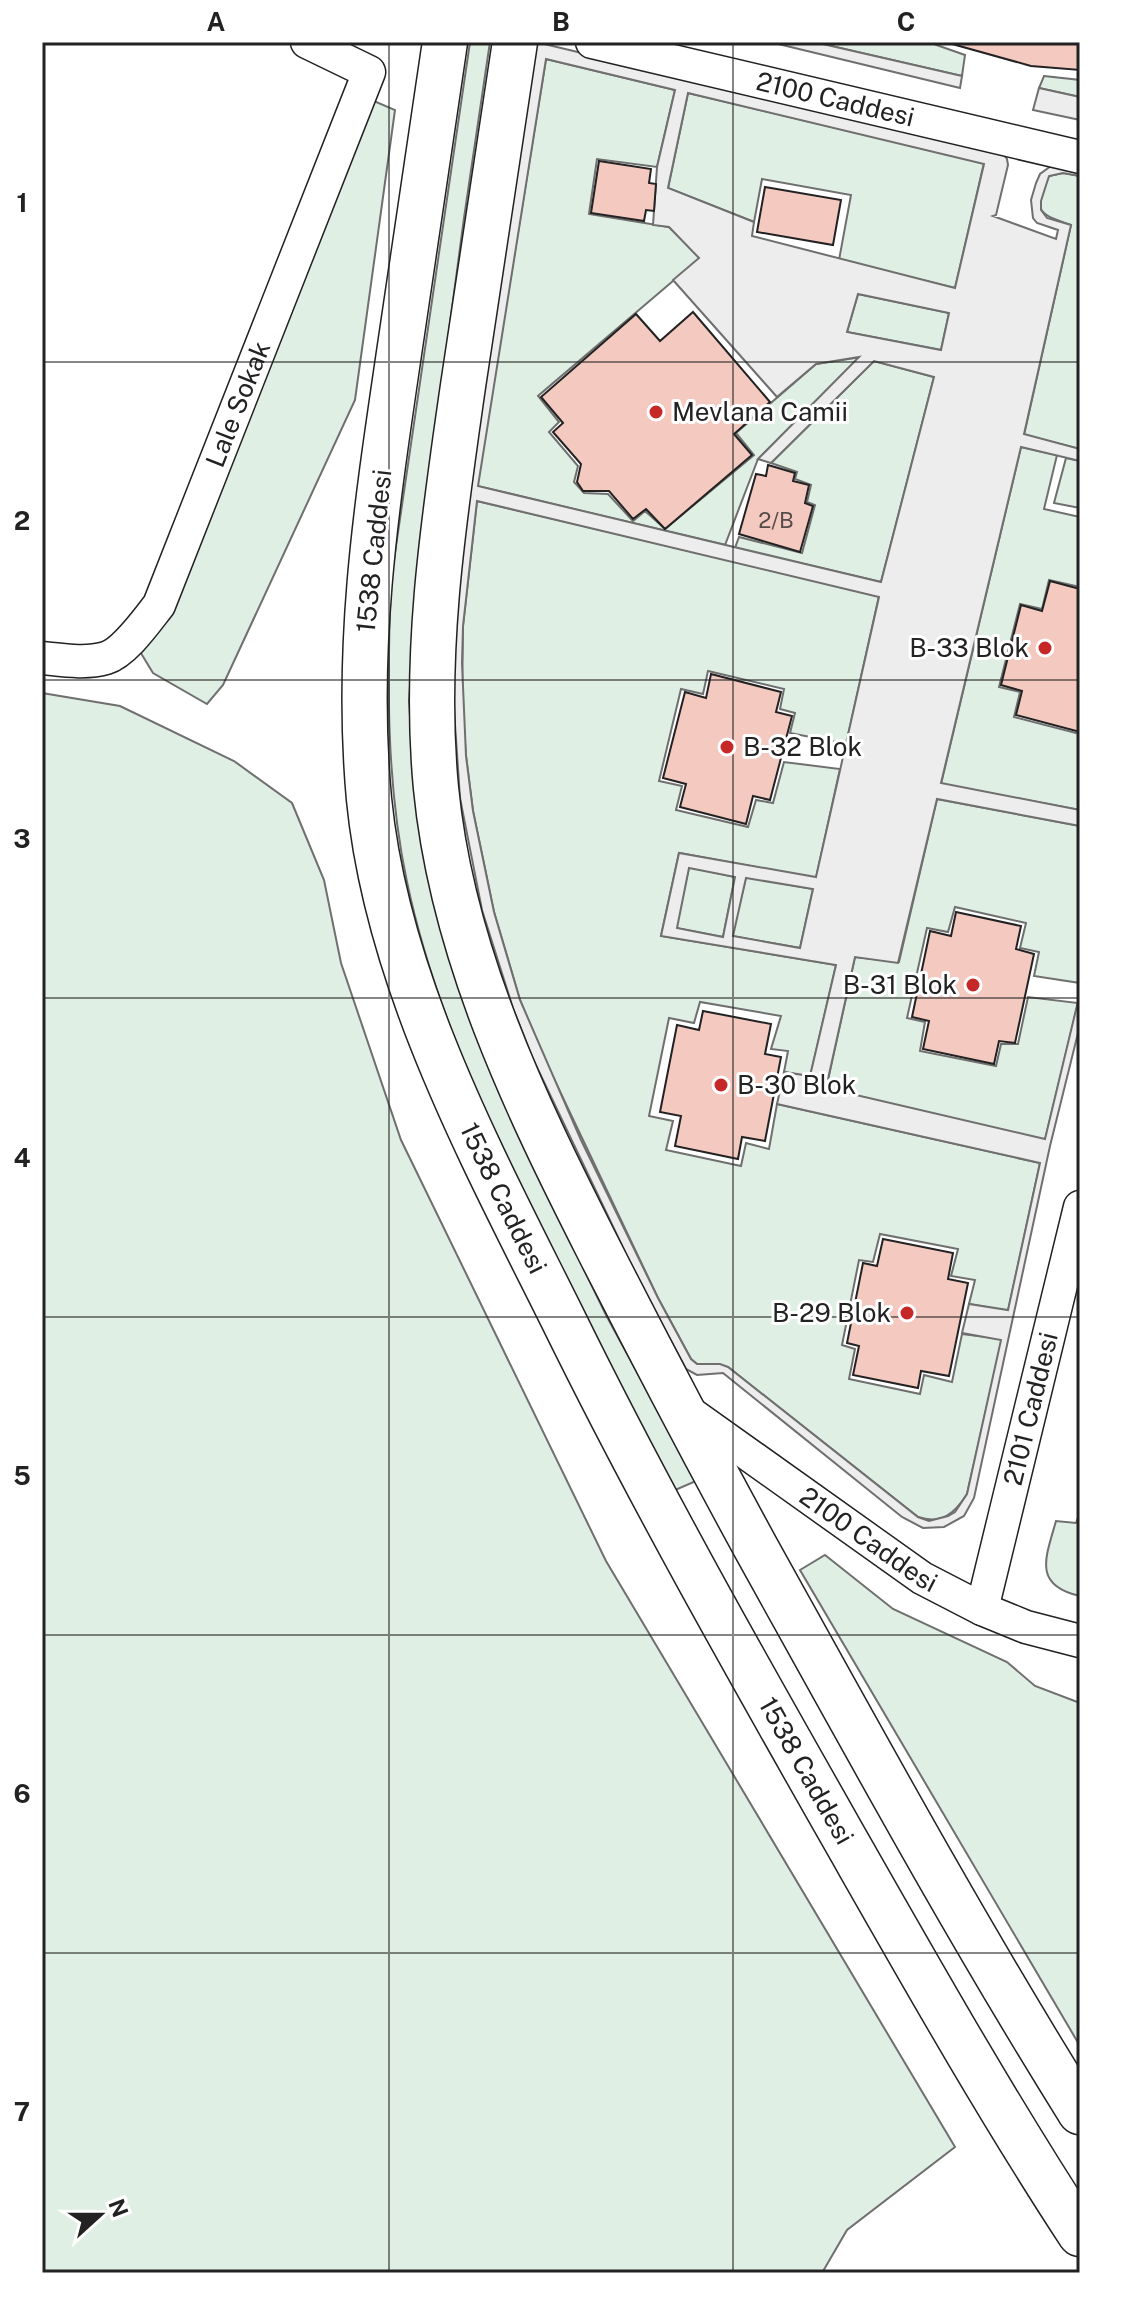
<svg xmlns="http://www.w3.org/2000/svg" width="1122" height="2315" font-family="'Public Sans',sans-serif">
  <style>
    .green { fill: #e0efe3; stroke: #6f6f6f; stroke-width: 2 }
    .parking { fill: #ededed; stroke: #6f6f6f; stroke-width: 2; fill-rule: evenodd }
    .building { fill: #f3c9c0; stroke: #222; stroke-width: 2 }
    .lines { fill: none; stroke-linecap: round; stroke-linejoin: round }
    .minor-casing { stroke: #222; stroke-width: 35 }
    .secondary-casing { stroke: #222; stroke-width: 47 }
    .minor { stroke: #fff; stroke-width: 32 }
    .secondary { stroke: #fff; stroke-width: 44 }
    .grid { fill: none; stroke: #222; stroke-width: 2; stroke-opacity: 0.55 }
    .poi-dot { fill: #c62828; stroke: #fff; stroke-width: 3 }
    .labels { text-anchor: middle; stroke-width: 6; stroke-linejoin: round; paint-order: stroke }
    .number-label { font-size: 22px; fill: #564c4a }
    .street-label { font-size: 26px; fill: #222; stroke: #fff }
    .poi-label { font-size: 26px; fill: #222; stroke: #fff; text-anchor: start }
    .neatline { fill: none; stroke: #222; stroke-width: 3 }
    .grid-label { font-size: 26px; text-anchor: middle; font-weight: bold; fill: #222 }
  </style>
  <rect width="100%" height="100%" fill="#fff"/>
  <g class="green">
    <path d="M470,42H490L464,218L418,564L409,701L413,761L435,896L462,998L506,1108L606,1315L696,1481L673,1491C634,1413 595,1336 555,1258C495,1138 435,1015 407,882C386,783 387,681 391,580Z"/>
    <path d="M814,42H928L965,55L962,76Z"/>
    <path d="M546,59L675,90L657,167L597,159L589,214L669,227L700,258L538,396L559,422L549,432L578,466L574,482L584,493L608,494L633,521L645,511L665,529L754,455L736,433L816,364L861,357L758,459L725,545L477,486Z"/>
    <path d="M1044,76L1080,80V97L1039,88Z"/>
    <path d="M688,93L984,163L955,288L839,260L851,195L762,179L754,222L668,188Z"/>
    <path d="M367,98L395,110L355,400L223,685L207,704L153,673L136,645Z"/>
    <path d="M1063,173L1080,176L1078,371L1080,372V449L1024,435L1071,225C1036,213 1034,212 1049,176Z"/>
    <path d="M858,294L949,313L941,350L847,332Z"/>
    <path d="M874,361L934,377L881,582L735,548L739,537L802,553L815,505L807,502L811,485L795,479L797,472L771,463Z"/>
    <path d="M1021,447L1057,455L1044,509L1080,517V587L1049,580L1042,609L1020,604L999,687L1020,692L1014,717L1080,734V810L941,784Z"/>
    <path d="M1066,458L1080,461V508L1054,503Z"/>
    <path d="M477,501L879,596L846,744L790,733L795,713L780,709L784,689L708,671L703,694L681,689L659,781L682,786L676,810L748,827L756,800L773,803L784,762L840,769L816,878L679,853L661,936L836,965L810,1077L784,1072L788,1051L771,1049L781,1016L700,1002L694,1023L669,1018L649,1116L673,1121L666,1150L741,1166L746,1143L769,1149L777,1104L1040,1163L1008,1311L969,1304L975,1280L951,1276L958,1249L880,1234L873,1262L859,1260L842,1345L855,1349L849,1379L920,1394L924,1375L952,1382L962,1334L1002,1339L967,1494C955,1513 942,1525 918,1517L728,1367L697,1364L691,1359L658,1298L545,1060L520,1000L494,912L473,811L466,756L462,701L463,626Z"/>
    <path d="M42,693L120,706L234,761L292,803L324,880L341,963L401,1140L606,1561L955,2147L847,2230L822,2273H42Z"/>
    <path d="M937,799L1080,826V983L1034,976L1039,952L1020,948L1026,923L955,907L948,932L927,928L907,1018L925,1022L920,1051L996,1066L1001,1044H1018L1028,997L1078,1003L1045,1140L826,1089L855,957L899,962Z"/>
    <path d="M689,867L735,877L723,937L676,928Z"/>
    <path d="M746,877L813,889L800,948L732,936Z"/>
    <path d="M1080,1512V1596C1032,1585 1046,1557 1056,1521L1076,1523Z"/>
    <path d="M825,1555L893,1609L1007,1662L1035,1686L1080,1703V2046L800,1570Z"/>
  </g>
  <g class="parking">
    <path d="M536,42L1003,154L1007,159L1008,165L996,215L993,216L1056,239L1058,230L1037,223L1033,218L1031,200L1036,183L1040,174L1051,166L1080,168V176L1063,173L1049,176L1041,201V210L1047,218L1071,225L1024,434L1080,449V461L1021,447L941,783L1080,810V826L937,799L898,963L855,957L826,1088L1045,1139L1080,993V1025L1050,1146L974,1498L964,1516L944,1527L923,1528L902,1517L723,1373L697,1375L686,1369L639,1281L533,1059L513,1008L482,910L460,798L453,695L454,643L469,483ZM546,59L675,90L657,167L653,225L669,227L699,258L673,280L777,397L816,364L859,357L758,459L771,463L874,361L934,377L881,582L478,486ZM688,93L984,164L955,288L752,236L754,222L668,188ZM858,294L949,313L941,350L847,332ZM477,501L879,597L816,877L679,853L661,936L836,965L810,1076L784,1072L777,1104L1040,1163L1008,1310L969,1304L962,1333L1001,1340L967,1494L955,1512L948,1516L929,1521L918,1517L728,1367L720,1364H697L691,1359L658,1298L581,1140L520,1000L494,912L473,811L466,756L462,663L463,626ZM689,868L735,877L723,937L677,928ZM746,878L813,889L800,948L733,936Z"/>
    <path d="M770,42H814L962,76L960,88Z"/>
    <path d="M1039,88L1080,97V120L1033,110Z"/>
  </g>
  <g class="building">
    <path d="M945,42H1080V70L1031,66Z"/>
    <path d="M599,161L651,169L649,183L656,184L654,211L646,210L644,221L591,213Z"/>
    <path d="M765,187L841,200L833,245L757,232Z"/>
    <path d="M693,312L770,402L734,434L752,455L665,529L646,509L633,519L609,491H583L577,482L581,464L553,432L563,423L541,397L636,314L660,341Z"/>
    <path d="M768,465L795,473L793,481L809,485L805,503L813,506L800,552L739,534L756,474L766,476Z"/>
    <path d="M1050,581L1080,589V732L1016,715L1022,691L1001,685L1021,605L1042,611Z"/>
    <path d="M711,674L781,692L776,712L792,716L770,800L753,796L746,824L680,807L686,784L663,778L685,692L706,698Z"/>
    <path d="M956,912L1021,926L1016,949L1034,954L1015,1043L999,1041L994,1064L923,1049L929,1021L912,1017L930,931L951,936Z"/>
    <path d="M703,1011L771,1024L765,1054L781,1057L765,1141L742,1137L738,1159L675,1146L681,1116L660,1112L677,1025L699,1030Z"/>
    <path d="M883,1239L953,1253L948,1279L968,1283L949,1376L921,1371L918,1388L853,1375L859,1346L847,1343L863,1263L877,1266Z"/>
  </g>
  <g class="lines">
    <defs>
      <g id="minor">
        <path id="s1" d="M592,42L1080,157"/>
        <path id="s2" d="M42,658C62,660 86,664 106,658C125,652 147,620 159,605L369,72L307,42"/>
        <path id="s3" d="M686,1410L922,1578L982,1609L1026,1627L1080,1641"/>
        <path id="s4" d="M982,1609L1080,1207"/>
      </g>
      <g id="secondary">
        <path id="s5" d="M445,42C429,148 414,254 398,360C376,510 355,647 369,799C387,983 483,1158 564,1321C650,1496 746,1665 842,1834C919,1969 995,2104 1080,2234"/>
        <path d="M515,42C498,157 480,271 463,386C444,518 423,654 436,788C452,953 525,1104 599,1250C650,1350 702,1449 756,1548C861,1737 965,1928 1080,2112"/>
      </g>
    </defs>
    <use href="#minor" class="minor-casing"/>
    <use href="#secondary" class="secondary-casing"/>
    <use href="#minor" class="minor"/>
    <use href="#secondary" class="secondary"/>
  </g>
  <path class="grid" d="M389,42V2273M733,42V2273M42,362H1080M42,680H1080M42,998H1080M42,1317H1080M42,1635H1080M42,1953H1080"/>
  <g class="poi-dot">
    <circle cx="656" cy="412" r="8"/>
    <circle cx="1045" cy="648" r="8"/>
    <circle cx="727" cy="747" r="8"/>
    <circle cx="973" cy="985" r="8"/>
    <circle cx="721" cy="1085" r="8"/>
    <circle cx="907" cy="1313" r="8"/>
  </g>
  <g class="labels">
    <g class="number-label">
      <text x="776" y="528">2/B</text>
    </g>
    <g class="street-label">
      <text dy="9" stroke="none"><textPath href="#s1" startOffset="250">2100 Caddesi</textPath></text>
      <text dy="9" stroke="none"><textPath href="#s2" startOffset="356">Lale Sokak</textPath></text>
      <text transform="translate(374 551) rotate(-84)" y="9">1538 Caddesi</text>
      <text dy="9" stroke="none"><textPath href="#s5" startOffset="1186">1538 Caddesi</textPath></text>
      <text dy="9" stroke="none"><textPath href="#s4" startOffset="206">2101 Caddesi</textPath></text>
      <text dy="9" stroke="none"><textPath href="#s3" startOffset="224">2100 Caddesi</textPath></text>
      <text dy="9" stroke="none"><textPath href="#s5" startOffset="1834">1538 Caddesi</textPath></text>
    </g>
    <g class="poi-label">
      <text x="672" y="421">Mevlana Camii</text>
      <text x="1029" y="657" text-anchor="end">B-33 Blok</text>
      <text x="743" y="756">B-32 Blok</text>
      <text x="957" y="994" text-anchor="end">B-31 Blok</text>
      <text x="737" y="1094">B-30 Blok</text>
      <text x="891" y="1322" text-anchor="end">B-29 Blok</text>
    </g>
  </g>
  <rect width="1122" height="2315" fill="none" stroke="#ffffff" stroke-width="88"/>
  <g transform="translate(100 2215) rotate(69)" stroke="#ffffff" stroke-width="6" paint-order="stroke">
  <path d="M0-6L14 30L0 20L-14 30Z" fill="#222222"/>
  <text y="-12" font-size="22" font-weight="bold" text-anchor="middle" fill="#222222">N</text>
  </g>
  <rect x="44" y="44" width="1034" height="2227" class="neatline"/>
  <g class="grid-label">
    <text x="216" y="31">A</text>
    <text x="561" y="31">B</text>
    <text x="906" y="31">C</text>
    <text x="22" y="212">1</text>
    <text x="22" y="530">2</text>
    <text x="22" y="848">3</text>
    <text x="22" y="1167">4</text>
    <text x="22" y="1485">5</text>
    <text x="22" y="1803">6</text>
    <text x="22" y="2121">7</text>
  </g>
</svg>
